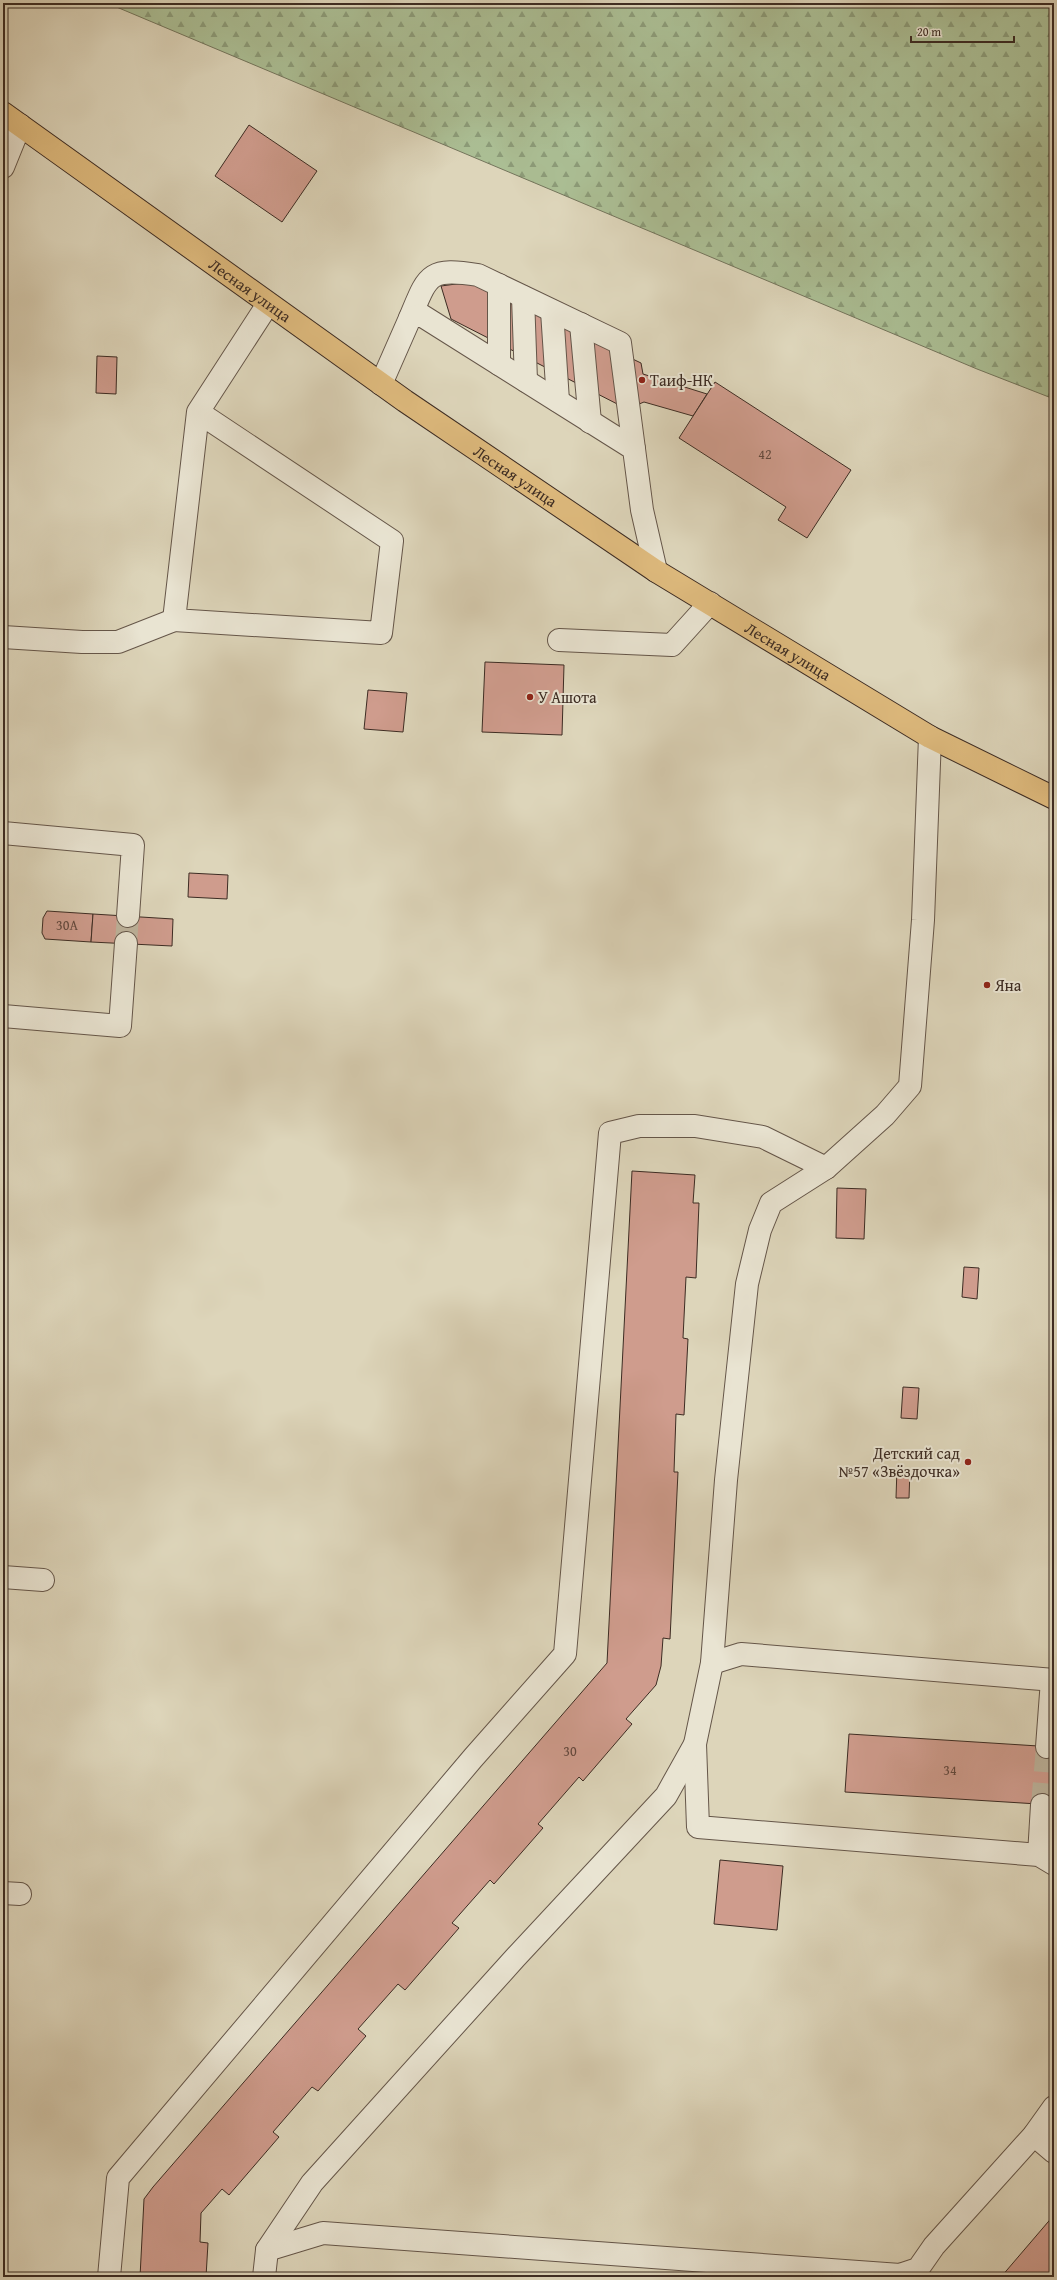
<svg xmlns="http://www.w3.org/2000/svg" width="1057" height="2280" font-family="'Gentium Book Plus',serif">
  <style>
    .forest { fill: url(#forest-firs); stroke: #74755c }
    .building { fill: #cf9c8d; stroke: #3d2c23 }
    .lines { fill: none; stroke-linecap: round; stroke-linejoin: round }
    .minor-tunnel { stroke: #bdb39c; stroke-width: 22; stroke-dasharray: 22 11; stroke-linecap: butt }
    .minor-casing { stroke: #655649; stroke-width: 24 }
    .major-casing { stroke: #3d2c23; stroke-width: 24 }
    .minor { stroke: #e9e4d2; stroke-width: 22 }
    .major { stroke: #deba7d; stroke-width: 22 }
    .poi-dot { fill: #8f2418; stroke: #e9e4d2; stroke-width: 1.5 }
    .labels { text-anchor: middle; stroke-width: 4; stroke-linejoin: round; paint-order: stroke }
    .number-label { font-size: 14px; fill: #62483e }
    .street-label { font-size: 16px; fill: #3d2c23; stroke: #e9e4d2 }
    .poi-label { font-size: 16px; fill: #3d2c23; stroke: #e9e4d2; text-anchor: start }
  </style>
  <defs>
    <pattern id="forest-firs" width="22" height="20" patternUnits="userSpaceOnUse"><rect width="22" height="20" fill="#abbe94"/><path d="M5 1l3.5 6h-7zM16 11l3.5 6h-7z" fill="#8c9b78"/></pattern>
  </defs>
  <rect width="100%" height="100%" fill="#ddd5ba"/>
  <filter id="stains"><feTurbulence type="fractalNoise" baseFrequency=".005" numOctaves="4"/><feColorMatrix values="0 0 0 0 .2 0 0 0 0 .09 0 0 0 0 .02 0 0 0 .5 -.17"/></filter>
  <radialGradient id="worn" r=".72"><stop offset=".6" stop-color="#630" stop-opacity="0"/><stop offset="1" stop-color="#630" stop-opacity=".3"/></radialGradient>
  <path class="forest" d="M107,3H1054V399L977,369Z"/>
  <g class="building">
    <path d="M249,125L317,171L282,222L215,176Z"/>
    <path d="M471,282L641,363L643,374L707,394L693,416L644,402L627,409L451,319L441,286Z"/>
    <path d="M97,356L117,357L116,394L96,393Z"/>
    <path d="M715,382L851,470L807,538L778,520L786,507L679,438Z"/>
    <path d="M485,662L564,665L562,735L482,732Z"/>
    <path d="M368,690L407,693L403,732L364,729Z"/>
    <path d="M189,873L228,875L227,899L188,897Z"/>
    <path d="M47,911L93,914L91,942L45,939L42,933L43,918Z"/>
    <path d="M93,914L173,919L172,946L91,942Z"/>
    <path d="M632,1171L695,1175L693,1203H699L696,1278L686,1277L683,1338L688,1339L684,1415L676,1414L674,1472H678L670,1639L663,1638L661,1666L656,1685L626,1719L632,1724L583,1781L579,1777L538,1824L543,1828L494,1884L490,1880L452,1923L459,1928L405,1990L398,1984L358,2029L366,2036L318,2091L312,2087L273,2132L279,2137L229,2195L222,2189L201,2213L200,2242L208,2243L206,2277H140L144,2199L153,2187L607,1663Z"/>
    <path d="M837,1188L866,1189L864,1239L836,1238Z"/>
    <path d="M964,1267L979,1268L977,1299L962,1297Z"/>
    <path d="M903,1387L919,1388L917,1419L901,1418Z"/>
    <path d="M1054,1406V1437H1052Z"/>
    <path d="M897,1468L910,1469L909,1498H896Z"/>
    <path d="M849,1734L1054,1747V1805L845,1792Z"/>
    <path d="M720,1860L783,1866L777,1930L714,1924Z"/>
    <path d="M1054,2215V2277H1001Z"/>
  </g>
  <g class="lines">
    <g class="minor-tunnel">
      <path d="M126,943L128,916"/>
      <path d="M1042,1805L1047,1747"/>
    </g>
    <defs>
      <g id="minor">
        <path d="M3,167L20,125"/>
        <path d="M499,285V364"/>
        <path d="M523,297L526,381"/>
        <path d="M552,311L558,401"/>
        <path d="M410,318C428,275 428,267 478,275L620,343L634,449"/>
        <path d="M581,324L590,422"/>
        <path d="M381,384L410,318L421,315L634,449L642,510L656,571"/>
        <path d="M198,412L392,541L381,633L174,620L198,412L268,304"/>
        <path d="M3,637L82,642H118L174,620"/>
        <path d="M559,640L672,645L710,603"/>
        <path d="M3,833L133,845L128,916"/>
        <path d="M3,1016L120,1026L126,943"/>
        <path d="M3,1577L43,1580"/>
        <path d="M712,1663L741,1654L1054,1680"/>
        <path d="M695,1744L698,1827L1039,1855L1054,1864"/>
        <path d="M1047,1747L1052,1680"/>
        <path d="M1039,1855L1042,1805"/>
        <path d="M3,1893L20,1894"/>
        <path d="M1034,2135L1054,2152"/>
        <path d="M267,2250L323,2233L900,2275L918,2269L934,2246L1034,2135L1054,2107"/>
        <path d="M109,2277L118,2178L473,1758L565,1654L610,1133L639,1126H695L763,1137L826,1168"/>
        <path d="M264,2277L267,2250L312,2183L515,1958L666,1796L695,1744L712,1663L726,1480L747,1284L760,1230L771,1203L826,1168L885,1115L910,1086L923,920L930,737"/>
      </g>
      <g id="major">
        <path id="s1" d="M3,113L405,401L656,571L930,737L1054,798"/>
      </g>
    </defs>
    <use href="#minor" class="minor-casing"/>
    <use href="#major" class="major-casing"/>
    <use href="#minor" class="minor"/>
    <use href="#major" class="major"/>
  </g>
  <g class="poi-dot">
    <circle cx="642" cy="380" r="4"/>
    <circle cx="530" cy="697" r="4"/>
    <circle cx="987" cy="985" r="4"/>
    <circle cx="968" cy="1462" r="4"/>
  </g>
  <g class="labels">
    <g class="number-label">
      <text x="765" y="459">42</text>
      <text x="67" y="930">30А</text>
      <text x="570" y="1756">30</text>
      <text x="950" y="1775">34</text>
    </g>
    <g class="street-label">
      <text dy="6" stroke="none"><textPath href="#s1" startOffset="304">Лесная улица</textPath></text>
      <text dy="6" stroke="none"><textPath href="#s1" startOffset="628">Лесная улица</textPath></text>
      <text dy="6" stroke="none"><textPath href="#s1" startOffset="952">Лесная улица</textPath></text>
    </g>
    <g class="poi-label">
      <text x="650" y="386">Таиф-НК</text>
      <text x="538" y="703">У Ашота</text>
      <text x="995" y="991">Яна</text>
      <text x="960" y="1459" text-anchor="end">Детский сад<tspan x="960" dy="18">№57 «Звёздочка»</tspan></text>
    </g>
  </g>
  <rect width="1057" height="2280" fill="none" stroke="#ddd5ba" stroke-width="16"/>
  <rect x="4" y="4" width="1049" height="2272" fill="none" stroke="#3d2c23" stroke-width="2"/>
  <rect x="8" y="8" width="1041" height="2264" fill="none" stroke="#3d2c23"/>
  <path d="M911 36v6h103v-6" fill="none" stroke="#3d2c23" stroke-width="2"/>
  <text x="917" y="36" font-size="12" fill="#3d2c23" stroke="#e9e4d2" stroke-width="3" paint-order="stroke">20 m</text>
  <rect width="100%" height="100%" filter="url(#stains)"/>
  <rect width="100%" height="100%" fill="url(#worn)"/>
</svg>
